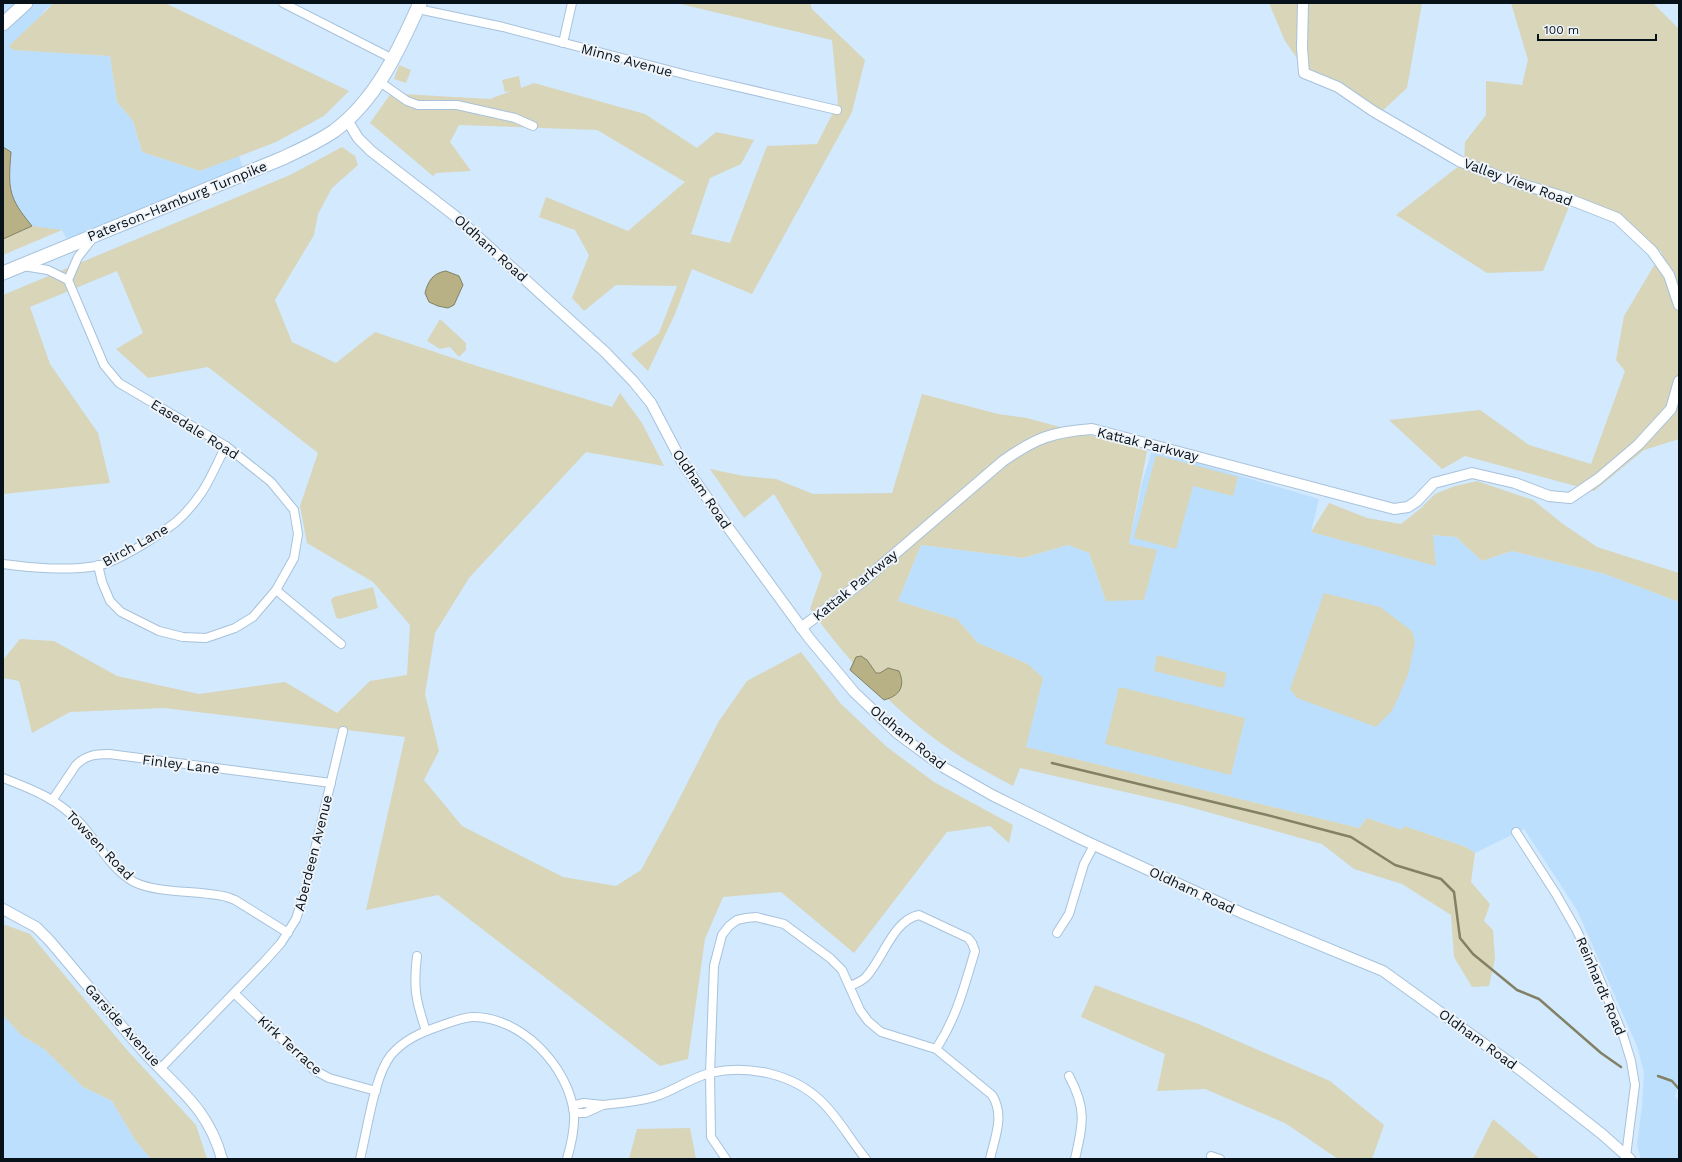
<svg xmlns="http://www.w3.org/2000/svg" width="1682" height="1162" font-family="'Work Sans',sans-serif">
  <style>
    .built { fill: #bcdffe }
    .green { fill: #d9d5b8 }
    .water { fill: #b8b185; stroke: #838165 }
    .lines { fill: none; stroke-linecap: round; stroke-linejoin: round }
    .stream { stroke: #838165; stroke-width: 2.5 }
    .minor-casing { stroke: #a7c2db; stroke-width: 10 }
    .tertiary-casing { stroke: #a7c2db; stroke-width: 12 }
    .primary-casing { stroke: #a7c2db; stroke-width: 15 }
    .minor { stroke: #fff; stroke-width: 8 }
    .tertiary { stroke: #fff; stroke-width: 10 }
    .primary { stroke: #fff; stroke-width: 13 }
    .labels { text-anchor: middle; stroke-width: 4; stroke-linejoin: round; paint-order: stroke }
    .street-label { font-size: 14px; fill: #071119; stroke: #eef4f9 }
  </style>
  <rect width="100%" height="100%" fill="#d2e9fe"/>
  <g class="built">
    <path d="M3,3H54L45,10L13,50L110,56L117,102L133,121L142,152L200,171L239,156L243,168L67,239L62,230L3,239Z"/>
    <path d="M1152,450L1319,499L1311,532L1435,565L1432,535L1456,537L1482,561L1512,551L1605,574L1679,602V1084L1675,1096L1679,1102V1159H1641L1637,1145L1642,1106L1644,1073L1637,1046L1577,910L1524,829L1475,853L1466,847L1404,826L1402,830L1367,818L1359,828L1026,747L1028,664L978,643L957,619L898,601L921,545L1023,558L1068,545L1089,553L1106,601L1129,544L1142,483Z"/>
    <path d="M3,1015L21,1035L44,1049L83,1087L112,1101L135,1140L151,1159H3Z"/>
  </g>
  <g class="green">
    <path d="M54,3H165L349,91L324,116L276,142L200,171L142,152L133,121L117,102L110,56L13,50L9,46Z"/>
    <path d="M676,3H810L812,9L865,60L852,112L752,294L692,269L675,314L648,371L631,354L659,333L677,286L616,285L584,311L572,298L589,255L575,230L539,217L546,197L628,231L685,182L597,130L459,125L450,142L471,171L436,173L433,176L370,123L394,89L402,94L490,99L511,91L505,92L502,80L519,76L521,88L534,83L645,114L697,148L716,132L754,140L741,164L710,178L691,234L730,243L767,146L817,144L838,103L832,40Z"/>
    <path d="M1269,3H1422L1407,88L1379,114L1301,64L1285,41Z"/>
    <path d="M1511,3H1653L1679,29V439L1644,450L1594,491L1465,456L1442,469L1389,420L1480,410L1529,445L1591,464L1625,371L1616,360L1624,316L1662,252L1573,197L1543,271L1487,273L1396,215L1464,162L1465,142L1486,115V81L1522,85L1528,60Z"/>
    <path d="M399,65L411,70L406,83L394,79Z"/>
    <path d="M342,147L355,156L358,165L332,188L318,214L314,235L275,300L292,342L336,363L375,332L480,367L612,407L620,393L642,423L664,466L586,452L469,578L435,633L425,694L439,751L424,780L462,826L563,877L616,886L641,870L674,809L719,721L747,681L801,652L841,704L887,747L934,782L1013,825L1009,843L990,826L947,832L854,953L781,892L723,897L705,939L688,1059L660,1066L438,895L366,910L405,737L164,708L70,712L32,733L19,681L3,678V660L20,639L54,641L117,676L199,694L285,682L337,713L370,681L407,675L410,625L373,582L307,543L300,506L318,453L208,367L148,378L116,349L143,333L117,271L30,307L50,364L98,433L110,483L3,494V295L290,175Z"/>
    <path d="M32,226L62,230L3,255V239Z"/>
    <path d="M440,319L466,343V350L459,357L450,347L440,349L427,341Z"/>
    <path d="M922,394L998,414L1027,418L1147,451L1129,544L1157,550L1144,600L1106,601L1089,553L1068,545L1023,558L921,545L898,601L957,619L978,643L1028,664L1043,678L1026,747L1359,828L1367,818L1402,830L1404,826L1466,847L1475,853L1471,882L1490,904L1484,921L1493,930L1495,959L1489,986L1472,987L1454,957L1451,915L1402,884L1354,869L1322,844L1182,805L1020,768L1013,786C993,775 971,764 952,751C896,713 850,664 810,609L822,574L774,494L744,518L710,469L744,476L776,479L813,494L892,493Z"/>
    <path d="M1156,455L1238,477L1233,496L1193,486L1176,549L1134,538Z"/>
    <path d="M1477,481L1533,500L1563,524L1597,547L1679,573V602L1605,574L1512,551L1482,561L1456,537L1433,535L1436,566L1311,532L1329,503L1367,518L1401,524L1420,509L1435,494L1455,486Z"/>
    <path d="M373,587L378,608L339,619L336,617L331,600L334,597Z"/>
    <path d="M1324,593L1380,607L1412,631L1415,642L1408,675L1392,711L1376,727L1297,698L1290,689Z"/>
    <path d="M1157,655L1227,673L1223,688L1154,671Z"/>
    <path d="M1119,687L1245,718L1231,775L1105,744Z"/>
    <path d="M3,924L30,934L127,1050L196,1125L207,1159H151L135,1140L112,1101L83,1087L44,1049L21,1035L3,1015Z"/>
    <path d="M1095,985L1196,1023L1330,1081L1384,1125L1372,1159H1338L1285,1123L1205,1089L1157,1091L1165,1054L1081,1017Z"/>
    <path d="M1493,1119L1540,1159H1473Z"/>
    <path d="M690,1128L696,1159H629L637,1129Z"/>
  </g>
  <g class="water">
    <path d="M3,147L11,152C8,189 8,197 32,226L3,239Z"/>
    <path d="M446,271L459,276L463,285L454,305L448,308L438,306L429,302L425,293C428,281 433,273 446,271Z"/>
    <path d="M861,656L867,660L876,673H880L888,668L899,671C906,687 899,696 884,700L850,670L856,657Z"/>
  </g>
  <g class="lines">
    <g class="stream">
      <path d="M1052,763L1267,815L1351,837L1395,865L1441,879L1454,892L1460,938L1473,954L1517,990L1539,999L1601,1053L1621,1067"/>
      <path d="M1658,1076L1672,1081L1679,1089"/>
    </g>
    <defs>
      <g id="minor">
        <path d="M283,3L393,59"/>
        <path d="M418,9L503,27L691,76L837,110"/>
        <path d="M563,43L572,3"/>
        <path d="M380,82L407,101L418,105H457L515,118L533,126"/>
        <path d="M23,266L48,270L68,280L104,365L119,383L226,446L271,482L294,510L298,534L294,558L276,590L253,617L235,628L206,638L183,637L159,631L121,612L110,601L102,582L98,565"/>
        <path d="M68,280L78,257L93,238"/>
        <path d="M3,564C34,568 66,571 97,566C118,562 159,535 176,522C185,514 196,501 202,492C211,478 218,461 226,446"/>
        <path d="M276,590L341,644"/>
        <path d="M3,778C34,790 58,799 81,824C97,842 112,870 134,882C159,894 199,890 227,897L235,900L288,933"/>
        <path d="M53,799L76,765C86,755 96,754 109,754L331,783"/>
        <path d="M1516,832L1556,894L1576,929L1595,968L1623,1035L1631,1061L1635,1085L1626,1156"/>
        <path d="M1057,933L1069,914L1084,864L1094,845"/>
        <path d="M417,956C413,988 416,1001 426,1031"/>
        <path d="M850,986C855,984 862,981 866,977C883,959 893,920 919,915L968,938L972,943L975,951C964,987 957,1017 936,1049"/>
        <path d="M234,993L314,1070L329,1078L376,1091"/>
        <path d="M161,1068L264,962L281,943L296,919L306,887L343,731"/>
        <path d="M1069,1076C1087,1109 1083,1124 1075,1159"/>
        <path d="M584,1103L603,1105L585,1113H576L573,1109L575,1105Z"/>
        <path d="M603,1105C620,1103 638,1102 654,1097C674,1091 690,1078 710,1073C748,1064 793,1074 821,1101C839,1118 850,1140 866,1159"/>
        <path d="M1211,1156L1220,1159"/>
        <path d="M360,1159C367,1132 374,1076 391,1055C404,1040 420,1033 437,1027C449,1023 460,1018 472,1017C521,1016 569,1067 574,1114C575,1129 571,1145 567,1159"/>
        <path d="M726,1159L711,1137L710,1073L714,966L722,935L729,926L737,920L746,918L756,917L784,924L830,958L842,970L860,1010L868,1021L881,1032L936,1049L992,1095C1005,1115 995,1137 990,1159"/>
      </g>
      <g id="tertiary">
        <path d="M1303,3L1302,48L1304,73L1338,87L1373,111L1459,161L1511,181L1561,196L1617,218L1652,251L1669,275L1679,305"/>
        <path d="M347,120L358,138L371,151L455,216L605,352L633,381L651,403L682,462L719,515L809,638L854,692L897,733L943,767L992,795L1081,839L1242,913L1383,971L1523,1072L1602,1134L1630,1159"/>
        <path d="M801,628L862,582L1003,461C1036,438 1051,432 1092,429L1394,509L1408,507L1417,501L1434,483L1472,473L1515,483L1549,496L1570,498L1598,479L1638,445L1671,409L1679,381"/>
        <path d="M3,909L36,927L49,940C79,975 108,1011 138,1045C172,1085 207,1104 222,1159"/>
      </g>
      <g id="primary">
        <path d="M3,24L26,3"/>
        <path d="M3,273L283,158C300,150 318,142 334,131C376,100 399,50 420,3"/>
      </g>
    </defs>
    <use href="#minor" class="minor-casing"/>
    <use href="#tertiary" class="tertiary-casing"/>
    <use href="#primary" class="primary-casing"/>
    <use href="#minor" class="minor"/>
    <use href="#tertiary" class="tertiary"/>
    <use href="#primary" class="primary"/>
  </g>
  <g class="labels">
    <g class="street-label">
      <text transform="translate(627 60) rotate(15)" y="5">Minns Avenue</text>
      <text transform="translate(1518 182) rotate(20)" y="5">Valley View Road</text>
      <text transform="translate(177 201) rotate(-22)" y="5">Paterson-Hamburg Turnpike</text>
      <text transform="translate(491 248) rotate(42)" y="5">Oldham Road</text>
      <text transform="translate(195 429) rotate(32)" y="5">Easedale Road</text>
      <text transform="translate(1148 444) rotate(14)" y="5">Kattak Parkway</text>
      <text transform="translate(702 489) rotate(56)" y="5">Oldham Road</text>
      <text transform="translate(135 545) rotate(-29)" y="5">Birch Lane</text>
      <text transform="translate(855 585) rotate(-39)" y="5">Kattak Parkway</text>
      <text transform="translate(908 737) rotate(39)" y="5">Oldham Road</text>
      <text transform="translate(181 764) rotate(7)" y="5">Finley Lane</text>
      <text transform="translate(100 845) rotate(46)" y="5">Towsen Road</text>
      <text transform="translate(313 853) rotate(-76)" y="5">Aberdeen Avenue</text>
      <text transform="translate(1192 890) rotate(25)" y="5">Oldham Road</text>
      <text transform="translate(1601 986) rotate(67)" y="5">Reinhardt Road</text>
      <text transform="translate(123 1025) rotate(48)" y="5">Garside Avenue</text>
      <text transform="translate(1478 1039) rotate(36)" y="5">Oldham Road</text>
      <text transform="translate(290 1045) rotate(42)" y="5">Kirk Terrace</text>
    </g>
  </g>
  <rect width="1682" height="1162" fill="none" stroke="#071119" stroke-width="8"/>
  <path d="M1538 34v6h118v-6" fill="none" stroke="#071119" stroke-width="2"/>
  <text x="1544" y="34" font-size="12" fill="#071119" stroke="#eef4f9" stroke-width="3" paint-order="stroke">100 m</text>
</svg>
